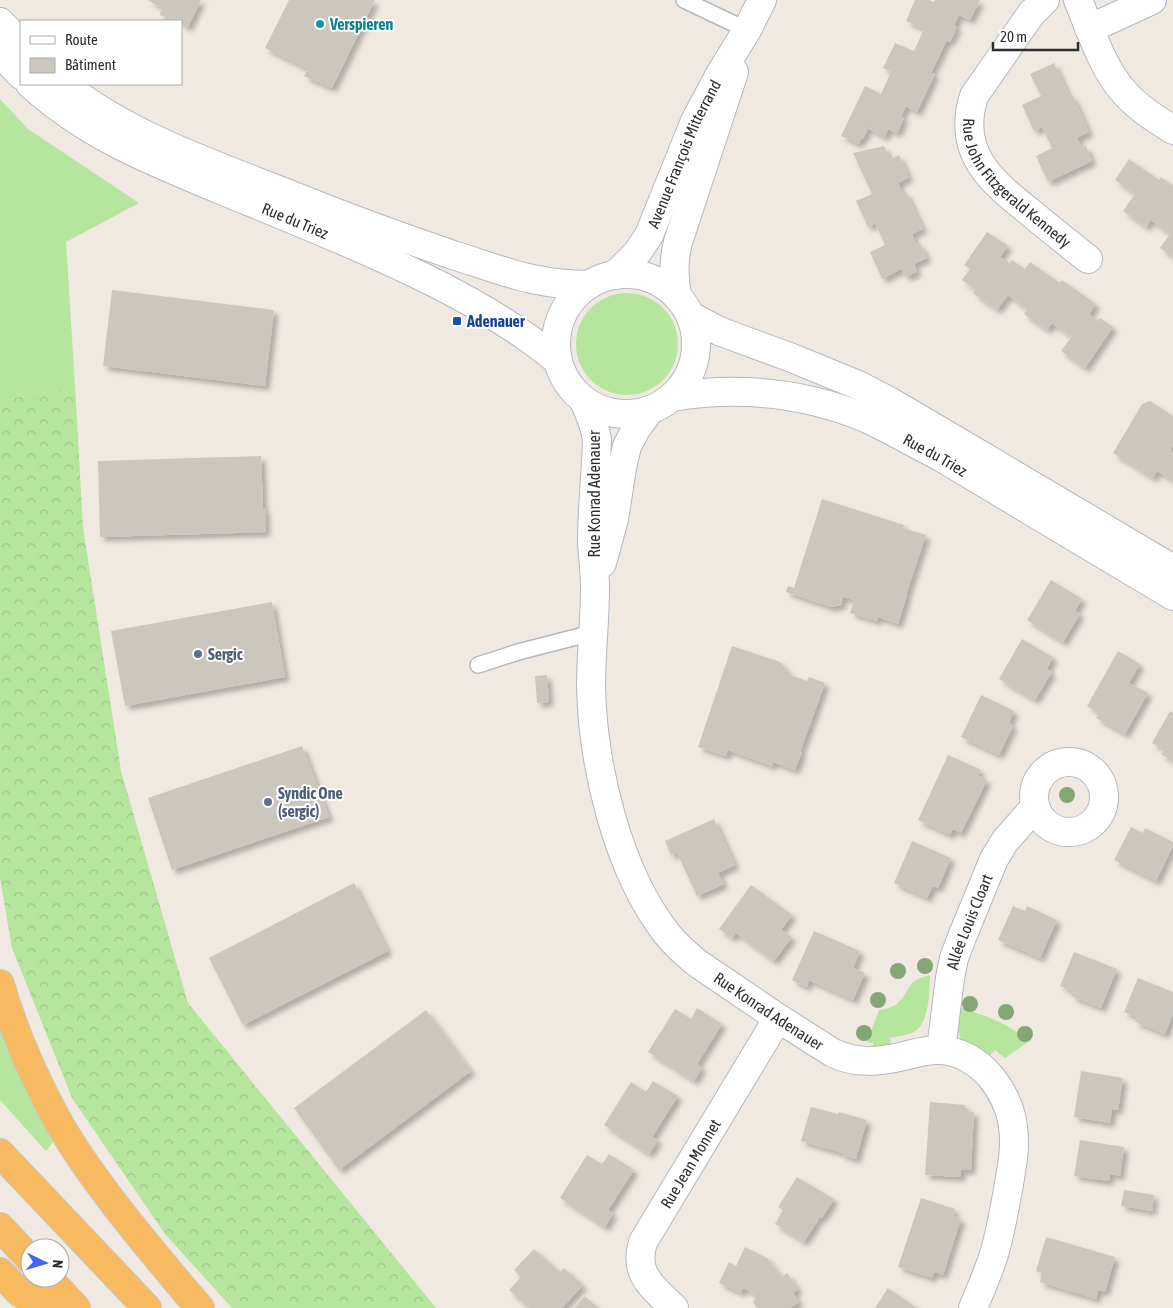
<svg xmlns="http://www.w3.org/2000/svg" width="1173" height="1308" font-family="'Asap Condensed',sans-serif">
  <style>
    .grass { fill: #b6e59e }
    .forest { fill: url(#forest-crowns) }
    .building { fill: #cbc7bf; filter: url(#shadow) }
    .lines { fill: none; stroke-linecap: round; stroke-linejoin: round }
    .service-casing { stroke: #b4b7c1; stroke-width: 18 }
    .minor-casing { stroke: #b4b7c1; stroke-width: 30 }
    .tertiary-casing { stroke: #b4b7c1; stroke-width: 30 }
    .trunk-casing { stroke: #c9c9c9; stroke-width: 30 }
    .service { stroke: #fff; stroke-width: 15 }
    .minor { stroke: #fff; stroke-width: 28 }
    .tertiary { stroke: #fff; stroke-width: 28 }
    .trunk { stroke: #f8ba60; stroke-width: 28 }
    .tree { fill: #84a574 }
    .culture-dot { fill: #0f9aa8; stroke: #fff; stroke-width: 2 }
    .transit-dot { fill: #1a4fb4; stroke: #fff; stroke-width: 2 }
    .service-dot { fill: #5c6f8a; stroke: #fff; stroke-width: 2 }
    .labels { text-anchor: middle; stroke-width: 4; stroke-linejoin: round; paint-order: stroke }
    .culture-label { font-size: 16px; font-weight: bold; fill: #0d838f; stroke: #fff; text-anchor: start }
    .street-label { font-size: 16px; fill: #2e2e2e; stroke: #fff }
    .transit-label { font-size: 16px; font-weight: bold; fill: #164399; stroke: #fff; text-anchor: start }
    .service-label { font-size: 16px; font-weight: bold; fill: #4e5e75; stroke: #fff; text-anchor: start }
  </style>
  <defs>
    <pattern id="forest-crowns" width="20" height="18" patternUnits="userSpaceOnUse" patternTransform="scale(1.25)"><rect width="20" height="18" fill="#b6e59e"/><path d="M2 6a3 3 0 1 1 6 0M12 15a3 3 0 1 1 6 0" fill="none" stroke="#9dc588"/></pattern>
    <filter id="shadow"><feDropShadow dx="4.5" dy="4.5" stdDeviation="2.5" flood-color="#0004"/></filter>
  </defs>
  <rect width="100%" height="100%" fill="#efe9e1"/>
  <g class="grass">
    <path d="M0,99L28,129L139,203L66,242L75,386L0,401Z"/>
    <circle cx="627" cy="344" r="51"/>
    <path d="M930,975C929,992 930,1022 914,1032C907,1036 897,1036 890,1038L892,1048L872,1052L873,1043L867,1042L879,1010C885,1009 894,1007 898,1003C913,988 905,981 930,975Z"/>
    <path d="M958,1007C983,1015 1009,1022 1028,1042L1005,1058L995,1050L986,1059L962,1041C956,1030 957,1019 958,1007Z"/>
    <path d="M0,1016L29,1095L53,1142L46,1151L0,1100Z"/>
  </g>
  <path class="forest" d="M75,386L83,528L121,771L188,1003L436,1308H232L165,1234L72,1098L12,948L0,878V401Z"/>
  <g class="building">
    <path d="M147,0H201L188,27L181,24V21H176L160,15L162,8Z"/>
    <path d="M289,0H375L332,88L304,76L308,69L265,48Z"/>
    <path d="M915,0H929L934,2L935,0H980L970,20L959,15L954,25L957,27L950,42L947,40L931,73L935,74L917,112L906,106L901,117L904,118L897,133L888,129L885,137L869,129L873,122L872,121L863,139L861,138L859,144L841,136L865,86L881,94L891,72L883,68L895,43L914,51L924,29L906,21Z"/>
    <path d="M1054,63L1069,96L1072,95L1089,132L1077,138L1082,148L1086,146L1092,161L1048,182L1036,156L1052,148L1042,127L1034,131L1022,105L1041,96L1030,74Z"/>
    <path d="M884,146L890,159L899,155L909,177L898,183L902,193L906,192L923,229L912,234L916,245L920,243L927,258L914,264L917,272L905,277L901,269L882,279L870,252L885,245L875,223L868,227L856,201L872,194L853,153Z"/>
    <path d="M1129,159L1159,180L1161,177L1173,186V257L1160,248L1170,234L1151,220L1146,227L1123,211L1135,194L1115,180Z"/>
    <path d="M987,232L1008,246L1000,257L1010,263L1012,260L1025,269L1030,262L1060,283L1062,280L1096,304L1089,314L1098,321L1100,318L1113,327L1085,368L1061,351L1071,337L1052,323L1047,330L1024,314L1027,309L1008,295L997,310L973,293L976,290L962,280L970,269L964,265Z"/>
    <path d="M112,290L274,310L265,386L103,366Z"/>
    <path d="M1150,401L1173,416V446L1170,450L1173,452V481L1157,471L1153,478L1113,453L1142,404Z"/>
    <path d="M261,456L263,508H265L266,532L100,537L98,461Z"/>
    <path d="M822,499L904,525L903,528L926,535L906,595H907L898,624L878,617L877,621L850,613L854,600L843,597L841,605L831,607L786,592L788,586L794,588Z"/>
    <path d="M1051,580L1082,599L1075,611L1080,614L1063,642L1027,620Z"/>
    <path d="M272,602L285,677L125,706L111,631Z"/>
    <path d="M1022,639L1053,657L1047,669L1052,672L1035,700L999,679Z"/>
    <path d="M732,646L780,662L788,672V674L807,681L809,677L825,683L800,752H802L795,770L773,762L772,766L728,750L726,756L698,747Z"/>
    <path d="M1118,651L1140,664L1129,683L1148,693L1125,734L1096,718L1099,713L1087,706Z"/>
    <path d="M547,675L549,702L537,703L535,676Z"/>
    <path d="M981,695L1014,711L1009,723L1013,726L999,755L961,737Z"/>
    <path d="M1170,711L1173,713V761L1161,754L1164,749L1152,743Z"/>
    <path d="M302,746L329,817L172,870L148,798Z"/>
    <path d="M948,755L981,770L978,776L987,780L961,833L953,829L950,835L918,820Z"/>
    <path d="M714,819L735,865L718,873L724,884L697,896L677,853L671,855L665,841Z"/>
    <path d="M1131,827L1143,833L1145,828L1173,842V846L1156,881L1114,860Z"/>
    <path d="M912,841L951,858L938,888L933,886L927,898L894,883Z"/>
    <path d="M354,883L388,951L243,1025L209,958Z"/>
    <path d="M751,885L792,915L781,930L792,937L774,961L736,933L732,938L719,929Z"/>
    <path d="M1013,906L1025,911L1027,906L1057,920L1040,958L998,940Z"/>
    <path d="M814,931L860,951L853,968L865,973L853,1000L809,980L807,987L792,980Z"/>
    <path d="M1074,952L1117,969L1101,1008L1071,996L1073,991L1060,986Z"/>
    <path d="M1138,978L1173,992V1014L1165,1034L1135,1022L1137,1017L1124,1012Z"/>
    <path d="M697,1008L722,1024L697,1064L702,1068L694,1081L648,1052L675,1009L691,1019Z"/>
    <path d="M426,1010L471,1071L339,1170L294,1108Z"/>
    <path d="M1081,1071L1123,1078L1118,1110L1112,1109L1110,1123L1074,1117Z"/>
    <path d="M653,1081L678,1096L652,1137L658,1140L649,1154L604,1125L631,1082L646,1092Z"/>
    <path d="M930,1102L965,1105V1111L974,1112L971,1170H961V1177L925,1175Z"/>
    <path d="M811,1107L838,1114L839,1112L867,1120L856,1159L842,1155V1153L801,1141Z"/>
    <path d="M1080,1140L1124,1147L1120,1176L1110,1174L1109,1181L1074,1176Z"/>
    <path d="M609,1154L634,1170L608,1210L613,1213L605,1227L560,1198L587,1155L602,1164Z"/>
    <path d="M797,1177L834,1199L822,1218L820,1217L804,1242L775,1224L783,1210L778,1207Z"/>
    <path d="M1124,1190L1154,1195L1152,1211L1121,1206Z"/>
    <path d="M921,1198L955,1209L953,1216L961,1219L943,1275L934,1272L932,1278L898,1267Z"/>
    <path d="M1046,1237L1115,1257L1105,1292L1098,1290L1096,1299L1040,1282L1042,1273L1036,1271Z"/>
    <path d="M745,1247L769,1259L768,1260L770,1262L782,1277L787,1273L798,1289L793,1293L799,1302L790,1308H757L753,1302L756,1299L751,1292L743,1288L741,1293L719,1283L729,1262L736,1266Z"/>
    <path d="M534,1249L560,1272L564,1268L583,1285L562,1308H529L509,1290L521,1277L514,1270Z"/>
    <path d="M888,1288L917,1308H875Z"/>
    <path d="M585,1296L598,1308H574Z"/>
  </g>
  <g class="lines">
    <defs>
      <g id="service">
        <path d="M684,0L747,30"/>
        <path d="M478,665L518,652L592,633"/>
      </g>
      <g id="minor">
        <path id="s1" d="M1045,0L1031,14L974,96C956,153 991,181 1031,213C1050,229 1069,244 1088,259"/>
        <path d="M1078,0C1090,29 1103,69 1124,92C1138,108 1156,119 1173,130"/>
        <path d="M1089,29L1152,0"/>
        <path id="s2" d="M584,401C590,414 595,426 597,440C596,474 592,508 592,542C593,558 595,573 595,588C595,621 591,654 591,687C593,766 617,870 667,934C676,945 686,954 697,963L778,1018L833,1053C856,1064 879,1062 904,1056C916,1053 928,1049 941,1050C960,1051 978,1062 990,1076C1002,1090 1011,1109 1013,1127C1016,1147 1012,1165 1009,1184C1005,1207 1001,1229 995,1251C989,1271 981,1289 973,1308"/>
        <path d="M602,563L614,519L622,468L627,446L636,429L650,410"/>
        <circle cx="1069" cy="797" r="35"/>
        <path id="s3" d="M941,1050L950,978L954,958L962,937L994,859L1005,841L1035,807"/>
        <path id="s4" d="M674,1308C653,1287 633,1275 643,1242L778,1018"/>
      </g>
      <g id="tertiary">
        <path d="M0,22L21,44"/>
        <path d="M0,53L21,75"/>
        <path id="s5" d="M30,84C87,136 151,161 221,190C294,220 367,249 437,284C480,306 521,330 558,361"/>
        <path d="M63,84C132,138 216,165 296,197C348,218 400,237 453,255C479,263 505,273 532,279C551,283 569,285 588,285"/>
        <circle cx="626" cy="344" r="70"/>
        <path id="s6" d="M615,275L637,253L649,235L695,121L720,74L747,30L762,0"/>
        <path d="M677,296C674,274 673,263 678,242L734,72"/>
        <path d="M691,316L719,331L792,358L858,385L889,401L974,451L1173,569"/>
        <path id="s7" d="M672,397C739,386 806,393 868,419C892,430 915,444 939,456L1173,596"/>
      </g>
      <g id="trunk">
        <path d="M0,984C13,1029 32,1073 54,1114C76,1155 105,1193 134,1229C156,1256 177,1282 200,1308"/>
        <path d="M0,1153L147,1308"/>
        <path d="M0,1227L30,1259"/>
        <path d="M0,1272L19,1292L45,1308"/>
        <path d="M48,1278L76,1308"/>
      </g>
    </defs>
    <use href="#service" class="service-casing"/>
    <use href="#minor" class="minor-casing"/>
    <use href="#tertiary" class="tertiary-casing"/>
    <use href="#trunk" class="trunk-casing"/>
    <use href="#service" class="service"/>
    <use href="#minor" class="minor"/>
    <use href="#tertiary" class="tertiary"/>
    <use href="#trunk" class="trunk"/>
  </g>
  <g class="tree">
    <circle cx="1067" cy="795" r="8"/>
    <circle cx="925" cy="966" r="8"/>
    <circle cx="898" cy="971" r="8"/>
    <circle cx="878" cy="1000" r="8"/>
    <circle cx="970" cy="1004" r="8"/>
    <circle cx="1006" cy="1012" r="8"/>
    <circle cx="864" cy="1033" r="8"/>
    <circle cx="1025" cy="1034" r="8"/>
  </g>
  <circle class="culture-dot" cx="320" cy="24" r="5"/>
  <rect class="transit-dot" x="452" y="316" width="10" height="10" rx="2.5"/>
  <g class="service-dot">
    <circle cx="198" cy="654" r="5"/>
    <circle cx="268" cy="802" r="5"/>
  </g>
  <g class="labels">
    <g class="culture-label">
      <text x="330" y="30">Verspieren</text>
    </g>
    <g class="street-label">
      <text dy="6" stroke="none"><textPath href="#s6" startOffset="141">Avenue François Mitterrand</textPath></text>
      <text dy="6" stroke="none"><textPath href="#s1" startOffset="226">Rue John Fitzgerald Kennedy</textPath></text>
      <text dy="6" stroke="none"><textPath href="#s5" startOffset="300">Rue du Triez</textPath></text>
      <text dy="6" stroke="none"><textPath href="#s7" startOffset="276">Rue du Triez</textPath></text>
      <text transform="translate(594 494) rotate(-90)" y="6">Rue Konrad Adenauer</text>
      <text dy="6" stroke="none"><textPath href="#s3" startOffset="132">Allée Louis Cloart</textPath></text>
      <text dy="6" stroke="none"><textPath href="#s2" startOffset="679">Rue Konrad Adenauer</textPath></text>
      <text dy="6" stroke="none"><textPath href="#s4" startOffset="170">Rue Jean Monnet</textPath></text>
    </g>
    <g class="transit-label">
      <text x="467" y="327">Adenauer</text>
    </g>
    <g class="service-label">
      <text x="208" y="660">Sergic</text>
      <text x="278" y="799">Syndic One<tspan x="278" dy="18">(sergic)</tspan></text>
    </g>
  </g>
  <rect x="20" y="20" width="162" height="65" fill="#ffffff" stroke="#ababab"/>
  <rect x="30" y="36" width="25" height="8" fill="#ffffff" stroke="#ababab"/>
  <text x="65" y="45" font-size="15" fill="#2e2e2e">Route</text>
  <rect x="30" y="58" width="25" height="15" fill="#cbc7bf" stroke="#ababab"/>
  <text x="65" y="70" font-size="15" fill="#2e2e2e">Bâtiment</text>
  <g transform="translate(45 1263) rotate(95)"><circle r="24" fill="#ffffff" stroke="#ababab"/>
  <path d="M0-4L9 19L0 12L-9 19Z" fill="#4264fb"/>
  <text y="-8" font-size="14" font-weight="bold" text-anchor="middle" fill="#2e2e2e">N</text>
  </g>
  <path d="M993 42v8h85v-8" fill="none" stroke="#2e2e2e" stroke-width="2.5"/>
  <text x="1000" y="42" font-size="15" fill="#2e2e2e" stroke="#ffffff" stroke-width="4" paint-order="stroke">20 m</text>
</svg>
